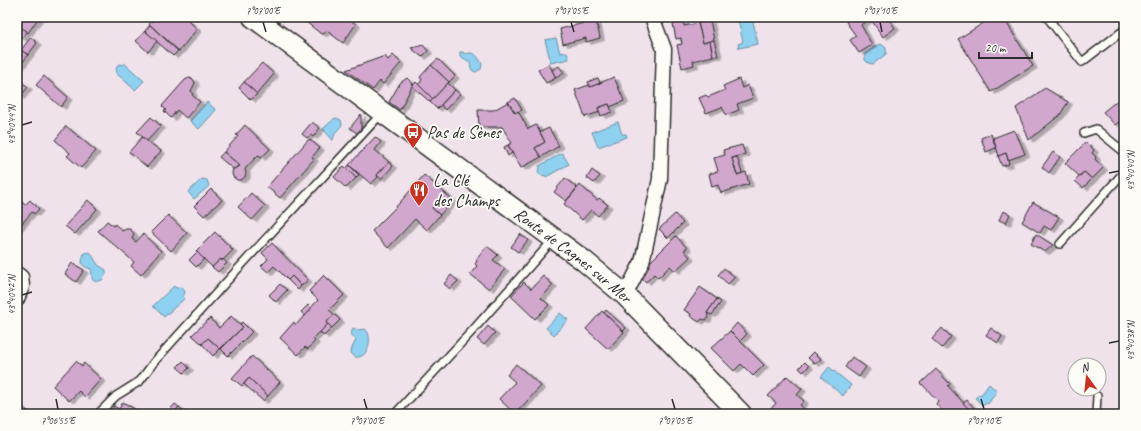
<svg xmlns="http://www.w3.org/2000/svg" width="1141" height="431" font-family="Caveat,sans-serif">
  <style>
    .water { fill: #8fd1f1; stroke: #678fa2 }
    .building { fill: #d1a7cd; stroke: #2b2b2b; filter: url(#shadow) }
    .lines { fill: none; stroke-linecap: round; stroke-linejoin: round }
    .lane-casing { stroke: #2b2b2b; stroke-width: 10 }
    .street-casing { stroke: #2b2b2b; stroke-width: 17 }
    .secondary-casing { stroke: #2b2b2b; stroke-width: 23 }
    .lane { stroke: #fdfcf7; stroke-width: 7 }
    .street { stroke: #fdfcf7; stroke-width: 14 }
    .secondary { stroke: #fdfcf7; stroke-width: 20 }
    .ticks { fill: none; stroke: #2b2b2b; stroke-width: 1.5 }
    .labels { text-anchor: middle; stroke-width: 3.5; stroke-linejoin: round; paint-order: stroke }
    .poi-label { font-size: 17px; fill: #2b2b2b; stroke: #fdfcf7; text-anchor: start }
    .street-label { font-size: 17px; fill: #2b2b2b; stroke: #fdfcf7 }
    .neatline { fill: none; stroke: #2b2b2b; stroke-width: 1.5 }
    .ticks-label { font-size: 10px; text-anchor: middle; fill: #2b2b2b }
  </style>
  <defs>
    <filter id="shadow"><feDropShadow dx="4.5" dy="2.5" stdDeviation="0" flood-color="#0004"/></filter>
  </defs>
  <rect width="100%" height="100%" fill="#f0e2ea"/>
  <filter id="ink" filterUnits="userSpaceOnUse"><feTurbulence type="fractalNoise" baseFrequency=".025" numOctaves="2"/><feDisplacementMap in="SourceGraphic" scale="8" xChannelSelector="R" yChannelSelector="G"/><feConvolveMatrix kernelMatrix="1 2 1 2 8 2 1 2 1" color-interpolation-filters="sRGB"/></filter>
  <g filter="url(#ink)">
    <g class="water">
      <path d="M748,17H752L758,44L739,48L738,44L743,42L738,19Z"/>
      <path d="M556,38L560,53L567,52L569,59L551,63L545,40Z"/>
      <path d="M881,44L886,48V54L873,64L868,63L865,60V54L877,45Z"/>
      <path d="M460,52H463L464,54C474,51 477,55 482,64L481,69L476,72C470,71 471,67 470,62L460,56Z"/>
      <path d="M124,63L144,81L135,90L116,73L117,71L116,69L117,66L119,64L123,65Z"/>
      <path d="M207,102L216,110L199,129L190,121Z"/>
      <path d="M335,118L341,120L342,125L335,133L333,140H331V138L323,129Z"/>
      <path d="M618,122L622,134H626L627,137L598,147L592,132Z"/>
      <path d="M562,153L569,164L546,177L545,175L542,176L539,174L538,172L540,168L539,166Z"/>
      <path d="M202,179L207,180L209,186L194,199L188,192Z"/>
      <path d="M90,252L98,265L106,270V274L102,280C89,285 93,276 91,269C80,265 81,265 84,253Z"/>
      <path d="M174,286L176,288L181,287L184,289L185,293L183,296L185,298L164,317L153,306Z"/>
      <path d="M560,313L568,320L554,335L546,328Z"/>
      <path d="M353,328L358,330L365,329C374,336 368,360 355,357L351,353L352,348L356,340L351,334Z"/>
      <path d="M829,367L851,385L843,396L821,377Z"/>
      <path d="M989,384L997,391L988,404L986,403L983,406L975,398L980,394H982Z"/>
    </g>
    <g class="building">
      <path d="M17,17H39L28,33L17,25Z"/>
      <path d="M155,17H185L197,29L179,51L149,24Z"/>
      <path d="M300,17H346L356,24L343,43L327,31L323,34H321Z"/>
      <path d="M852,17H887L895,28L883,37L870,18L861,25L872,45L859,53L850,40L856,36L846,22Z"/>
      <path d="M993,17H1003L1033,66L991,92L958,39Z"/>
      <path d="M596,20L600,38L586,42V38L563,44L560,29Z"/>
      <path d="M710,20L714,40L703,43L698,23Z"/>
      <path d="M683,21L684,26L698,23L703,43L710,41L713,56L693,61L694,65L682,68L677,45L682,44L681,38L676,39L673,24Z"/>
      <path d="M150,25L178,51L173,56L145,31Z"/>
      <path d="M20,27L27,31L22,39L17,35V31Z"/>
      <path d="M145,31L157,41L148,52L136,41Z"/>
      <path d="M31,37L37,43L28,55L21,50Z"/>
      <path d="M714,40L718,56H713L710,41Z"/>
      <path d="M423,45L428,51L422,57L411,48Z"/>
      <path d="M21,50L28,55L17,70V55Z"/>
      <path d="M393,55L401,63L383,84L380,81L373,90L346,70L385,56L388,60Z"/>
      <path d="M438,59L455,76L449,82L431,65Z"/>
      <path d="M262,63L274,74L257,94L244,82Z"/>
      <path d="M549,64L556,78L546,83L538,70Z"/>
      <path d="M431,65L449,82L433,99L418,85L422,80L420,77Z"/>
      <path d="M559,66L564,73L556,78L552,70Z"/>
      <path d="M44,76L68,97L61,107L36,85Z"/>
      <path d="M614,77L624,101L610,107L609,104L598,108L600,112L585,117L575,90L589,85L590,87Z"/>
      <path d="M189,78L193,79L195,83L191,91L193,93L192,95L200,102L186,118L177,110L171,118L164,111L166,110L162,106L185,80Z"/>
      <path d="M407,78L413,84L400,110L389,102L400,83Z"/>
      <path d="M598,78L600,83L590,87L588,82Z"/>
      <path d="M17,79L28,87L20,97L17,95Z"/>
      <path d="M739,79L742,88L748,85L753,98L737,104L739,110L726,115L722,107L706,113L699,98L706,95L708,97L725,90L723,86Z"/>
      <path d="M244,82L257,94L251,100L239,88Z"/>
      <path d="M416,82L433,99L430,102L412,86Z"/>
      <path d="M448,83L455,90L437,109L430,102Z"/>
      <path d="M1045,88L1068,102L1060,115L1029,140L1016,108Z"/>
      <path d="M455,90L460,94L445,110L441,105Z"/>
      <path d="M1124,95V118L1115,125L1103,112Z"/>
      <path d="M515,98L522,110L515,113L508,102Z"/>
      <path d="M508,102L515,113L518,111L528,129L536,125L545,142L535,148L541,157L521,168L508,145L512,143L502,127H479L478,110H494Z"/>
      <path d="M609,104L612,112L601,116L598,108Z"/>
      <path d="M361,114V130L358,134L350,128Z"/>
      <path d="M151,117L161,126L147,141L137,132Z"/>
      <path d="M312,122L320,128L313,137L310,135L307,138L302,134Z"/>
      <path d="M245,125L270,149L261,158L258,155L245,169L246,173L245,177L241,180H237L233,177L232,173L233,169L240,166L224,152L238,136L236,135Z"/>
      <path d="M66,126L96,151L81,168L67,156L70,153L55,140Z"/>
      <path d="M549,128L559,146L541,157L535,148L545,142L540,132Z"/>
      <path d="M1014,130L1018,140L1019,139L1025,154L1008,160L1006,153L999,156L993,138Z"/>
      <path d="M991,134L996,148L986,152L981,138Z"/>
      <path d="M142,137L161,151L147,167L129,152Z"/>
      <path d="M375,137L381,142L375,150L389,162L377,175L378,177L371,184L349,165Z"/>
      <path d="M309,139L320,148L312,157L314,159L280,198L267,187Z"/>
      <path d="M1086,142L1094,150L1092,153L1096,157L1095,159L1103,168L1092,179L1084,172L1079,176L1065,163Z"/>
      <path d="M508,145L512,153L508,156L504,147Z"/>
      <path d="M742,145L745,154L732,158L737,175L746,172L749,184L721,193L718,185L712,187L709,174L718,171L714,158L725,155L723,150Z"/>
      <path d="M224,152L240,166L233,169L219,157Z"/>
      <path d="M1053,152L1060,157L1049,173L1042,167Z"/>
      <path d="M1006,153L1009,164L1002,166L998,156Z"/>
      <path d="M737,157L742,173L737,175L732,158Z"/>
      <path d="M389,162L393,166L381,179L377,175Z"/>
      <path d="M349,165L359,175L356,178L346,169Z"/>
      <path d="M344,166L356,178L346,188L334,177Z"/>
      <path d="M592,170L600,176L594,183L587,178Z"/>
      <path d="M1084,172L1092,179L1083,188L1075,181Z"/>
      <path d="M424,175L445,193L432,208L440,215L427,230L415,219L388,248L372,231L395,208Z"/>
      <path d="M565,178L577,188L566,201L554,192Z"/>
      <path d="M580,185L597,200L599,198L608,205L598,216L591,210L582,220L564,204Z"/>
      <path d="M211,189L222,200L204,216L194,206Z"/>
      <path d="M251,193L265,206L252,220L238,207Z"/>
      <path d="M445,193L453,200L440,215L432,208Z"/>
      <path d="M17,198L25,205L30,200L39,209L34,214L32,212L18,228Z"/>
      <path d="M88,200L97,209L75,234L65,226Z"/>
      <path d="M1033,202L1059,217L1051,230L1044,226L1040,233L1022,222Z"/>
      <path d="M1003,211L1010,214L1006,223L999,220Z"/>
      <path d="M675,214L683,223L668,238L659,229Z"/>
      <path d="M168,215L187,233L171,251L151,232Z"/>
      <path d="M107,221L114,226L115,224L122,231L126,229H130L134,234L132,239L136,242L143,234L161,251L141,275L131,266L134,262L98,231Z"/>
      <path d="M215,232L233,250L222,261L221,259L212,267L196,251Z"/>
      <path d="M520,234L528,240L518,252L511,247Z"/>
      <path d="M1036,234L1053,245L1045,252L1031,244Z"/>
      <path d="M676,236L687,248L684,250L690,257L675,271L670,266L658,278L654,274L646,282L642,278L644,272L647,268L646,266Z"/>
      <path d="M272,243L308,280L301,286L292,276L288,280L274,266L268,272L261,266L268,259L262,253Z"/>
      <path d="M487,246L498,255L493,260L505,269L489,289L470,274L477,266L475,264L477,261L476,260Z"/>
      <path d="M197,252L204,259L196,267L189,260Z"/>
      <path d="M221,259L222,261L223,259L227,263L218,272L212,267Z"/>
      <path d="M72,263L84,270L76,282L65,274Z"/>
      <path d="M724,268L735,277L728,284L718,275Z"/>
      <path d="M324,275L344,295L329,310L334,314L326,323L328,324L313,339L315,341L308,349L305,347L298,355L280,338L294,322L296,325L318,300L309,291Z"/>
      <path d="M451,275L458,281L450,289L444,284Z"/>
      <path d="M292,276L301,286L298,290L288,280Z"/>
      <path d="M543,276L553,285L541,298L549,305L535,319L511,296L524,282L531,289Z"/>
      <path d="M280,284L287,290L276,302L269,295Z"/>
      <path d="M700,287L717,299L707,313L708,316L707,319L705,320L702,319L699,322L690,316L691,314L684,310Z"/>
      <path d="M717,299L721,302L712,315L707,313Z"/>
      <path d="M308,305L311,309L305,316L301,312Z"/>
      <path d="M606,310L626,328L623,331L604,313Z"/>
      <path d="M602,311L624,332L608,349L586,329Z"/>
      <path d="M334,314L340,320L332,328L326,323Z"/>
      <path d="M231,316L243,327L220,349L208,338L202,344L192,335L210,318L219,328Z"/>
      <path d="M242,322L252,332L228,356L221,349L243,327L240,324Z"/>
      <path d="M737,323L747,334L740,341L730,331Z"/>
      <path d="M328,324L332,328L324,336L320,332Z"/>
      <path d="M488,326L495,333L484,345L477,339Z"/>
      <path d="M942,328L951,337L942,348L932,339Z"/>
      <path d="M991,328L1002,336L998,343L986,335Z"/>
      <path d="M730,331L764,365L753,376L741,364L734,371L711,348Z"/>
      <path d="M208,338L220,349L213,356L202,344Z"/>
      <path d="M814,352L821,359L815,364L808,358Z"/>
      <path d="M252,356L280,382L268,396L249,378L242,386L232,378Z"/>
      <path d="M852,357L866,367L859,377L845,367Z"/>
      <path d="M76,361L82,366L84,363L101,379L85,397L79,391L69,401L53,386Z"/>
      <path d="M183,361L189,368L184,373L177,367Z"/>
      <path d="M805,362L809,366L803,372L799,368Z"/>
      <path d="M516,364L541,386L515,414L499,399L515,382L507,375Z"/>
      <path d="M936,369L950,384L948,386L971,411L968,414H955L954,412L952,414H945L936,404L938,401L921,383Z"/>
      <path d="M787,376L802,389L797,395L804,401L800,405L806,411L804,414H771L768,412L776,403L768,396Z"/>
      <path d="M249,378L268,396L263,401L244,384Z"/>
      <path d="M967,400L974,408L971,411L963,403Z"/>
      <path d="M123,402L143,414H110L114,406L119,409Z"/>
      <path d="M175,404L179,407L172,414H166Z"/>
      <path d="M17,406L23,410L24,408L28,411V413H29L28,414H17Z"/>
      <path d="M179,407L183,411L187,414H172Z"/>
    </g>
    <g class="lines">
      <defs>
        <g id="lane">
          <path d="M1047,17L1082,62L1124,30"/>
          <path d="M1084,133L1096,129L1124,152"/>
          <path d="M1060,244L1124,172"/>
          <path d="M98,414L116,396L140,381L154,362L237,270L382,113"/>
          <path d="M395,414L473,330L553,240"/>
          <path d="M1096,414L1097,396"/>
        </g>
        <g id="street">
          <path d="M17,274L21,277L22,286L17,299"/>
          <path d="M625,295L642,262L660,179L664,49L652,17"/>
        </g>
        <g id="secondary">
          <path id="s1" d="M253,17L583,260L625,295L741,414"/>
        </g>
      </defs>
      <use href="#lane" class="lane-casing"/>
      <use href="#street" class="street-casing"/>
      <use href="#secondary" class="secondary-casing"/>
      <use href="#lane" class="lane"/>
      <use href="#street" class="street"/>
      <use href="#secondary" class="secondary"/>
    </g>
  </g>
  <path class="ticks" d="M263,22L266,32M571,22L574,32M880,22L882,32M22,125L32,122M1109,173L1119,171M22,295L32,292M1109,343L1119,341M56,399L58,409M364,399L367,409M672,399L675,409M981,399L984,409"/>
  <defs>
    <symbol id="bus-pin" viewBox="-11 -11 22 30"><path d="M0 17L-7.5 6A9.5 9.5 0 1 1 7.5 6Z" fill="#c8321e" stroke="#fdfcf7"/><path d="M-5-6H5V4H4V6H2V4H-2V6H-4V4H-5ZM-3.5-4V0h7V-4ZM-3.5 1.2v1.5H-2V1.2ZM2 1.2v1.5H3.5V1.2Z" fill="#fff"/></symbol>
    <symbol id="restaurant-pin" viewBox="-11 -11 22 30"><path d="M0 17L-7.5 6A9.5 9.5 0 1 1 7.5 6Z" fill="#c8321e" stroke="#fdfcf7"/><path d="M-5-6h1v4h1v-4h1v4h1v-4h1v5L-1.5 .5V6h-2V.5L-5-1ZM5-6V6H3V1.5H1.5Q1.5-4 5-6Z" fill="#fff"/></symbol>
  </defs>
  <g fill-rule="evenodd">
    <use href="#bus-pin" x="402" y="121" width="22" height="30"/>
    <use href="#restaurant-pin" x="408" y="179" width="22" height="30"/>
  </g>
  <g class="labels">
    <g class="poi-label">
      <text x="427" y="138">Pas de Sènes</text>
      <text x="433" y="186">La Clé<tspan x="433" dy="20">des Champs</tspan></text>
    </g>
    <g class="street-label">
      <text dy="6" stroke="none"><textPath href="#s1" startOffset="399">Route de Cagnes sur Mer</textPath></text>
    </g>
  </g>
  <rect width="1141" height="431" fill="none" stroke="#fdfcf7" stroke-width="44"/>
  <g transform="translate(1087 377) rotate(345)"><circle r="19" fill="#fdfcf7" stroke="#a9a8a5"/>
  <path d="M0-3L7 15L0 10L-7 15Z" fill="#c8321e"/>
  <text y="-6" font-size="11" font-weight="bold" text-anchor="middle" fill="#2b2b2b">N</text>
  </g>
  <path d="M979 52v6h53v-6" fill="none" stroke="#2b2b2b" stroke-width="2"/>
  <text x="985" y="52" font-size="12" fill="#2b2b2b" stroke="#fdfcf7" stroke-width="3" paint-order="stroke">20 m</text>
  <rect x="22" y="22" width="1097" height="387" class="neatline"/>
  <g class="ticks-label">
    <text x="263" y="14">7°07'00"E</text>
    <text x="571" y="14">7°07'05"E</text>
    <text x="880" y="14">7°07'10"E</text>
    <text transform="translate(11 125) rotate(-90)" y="4">43°40'44"N</text>
    <text transform="translate(1130 171) rotate(-90)" y="4">43°40'40"N</text>
    <text transform="translate(11 295) rotate(-90)" y="4">43°40'42"N</text>
    <text transform="translate(1130 341) rotate(-90)" y="4">43°40'38"N</text>
    <text x="58" y="424">7°06'55"E</text>
    <text x="367" y="424">7°07'00"E</text>
    <text x="675" y="424">7°07'05"E</text>
    <text x="984" y="424">7°07'10"E</text>
  </g>
</svg>
